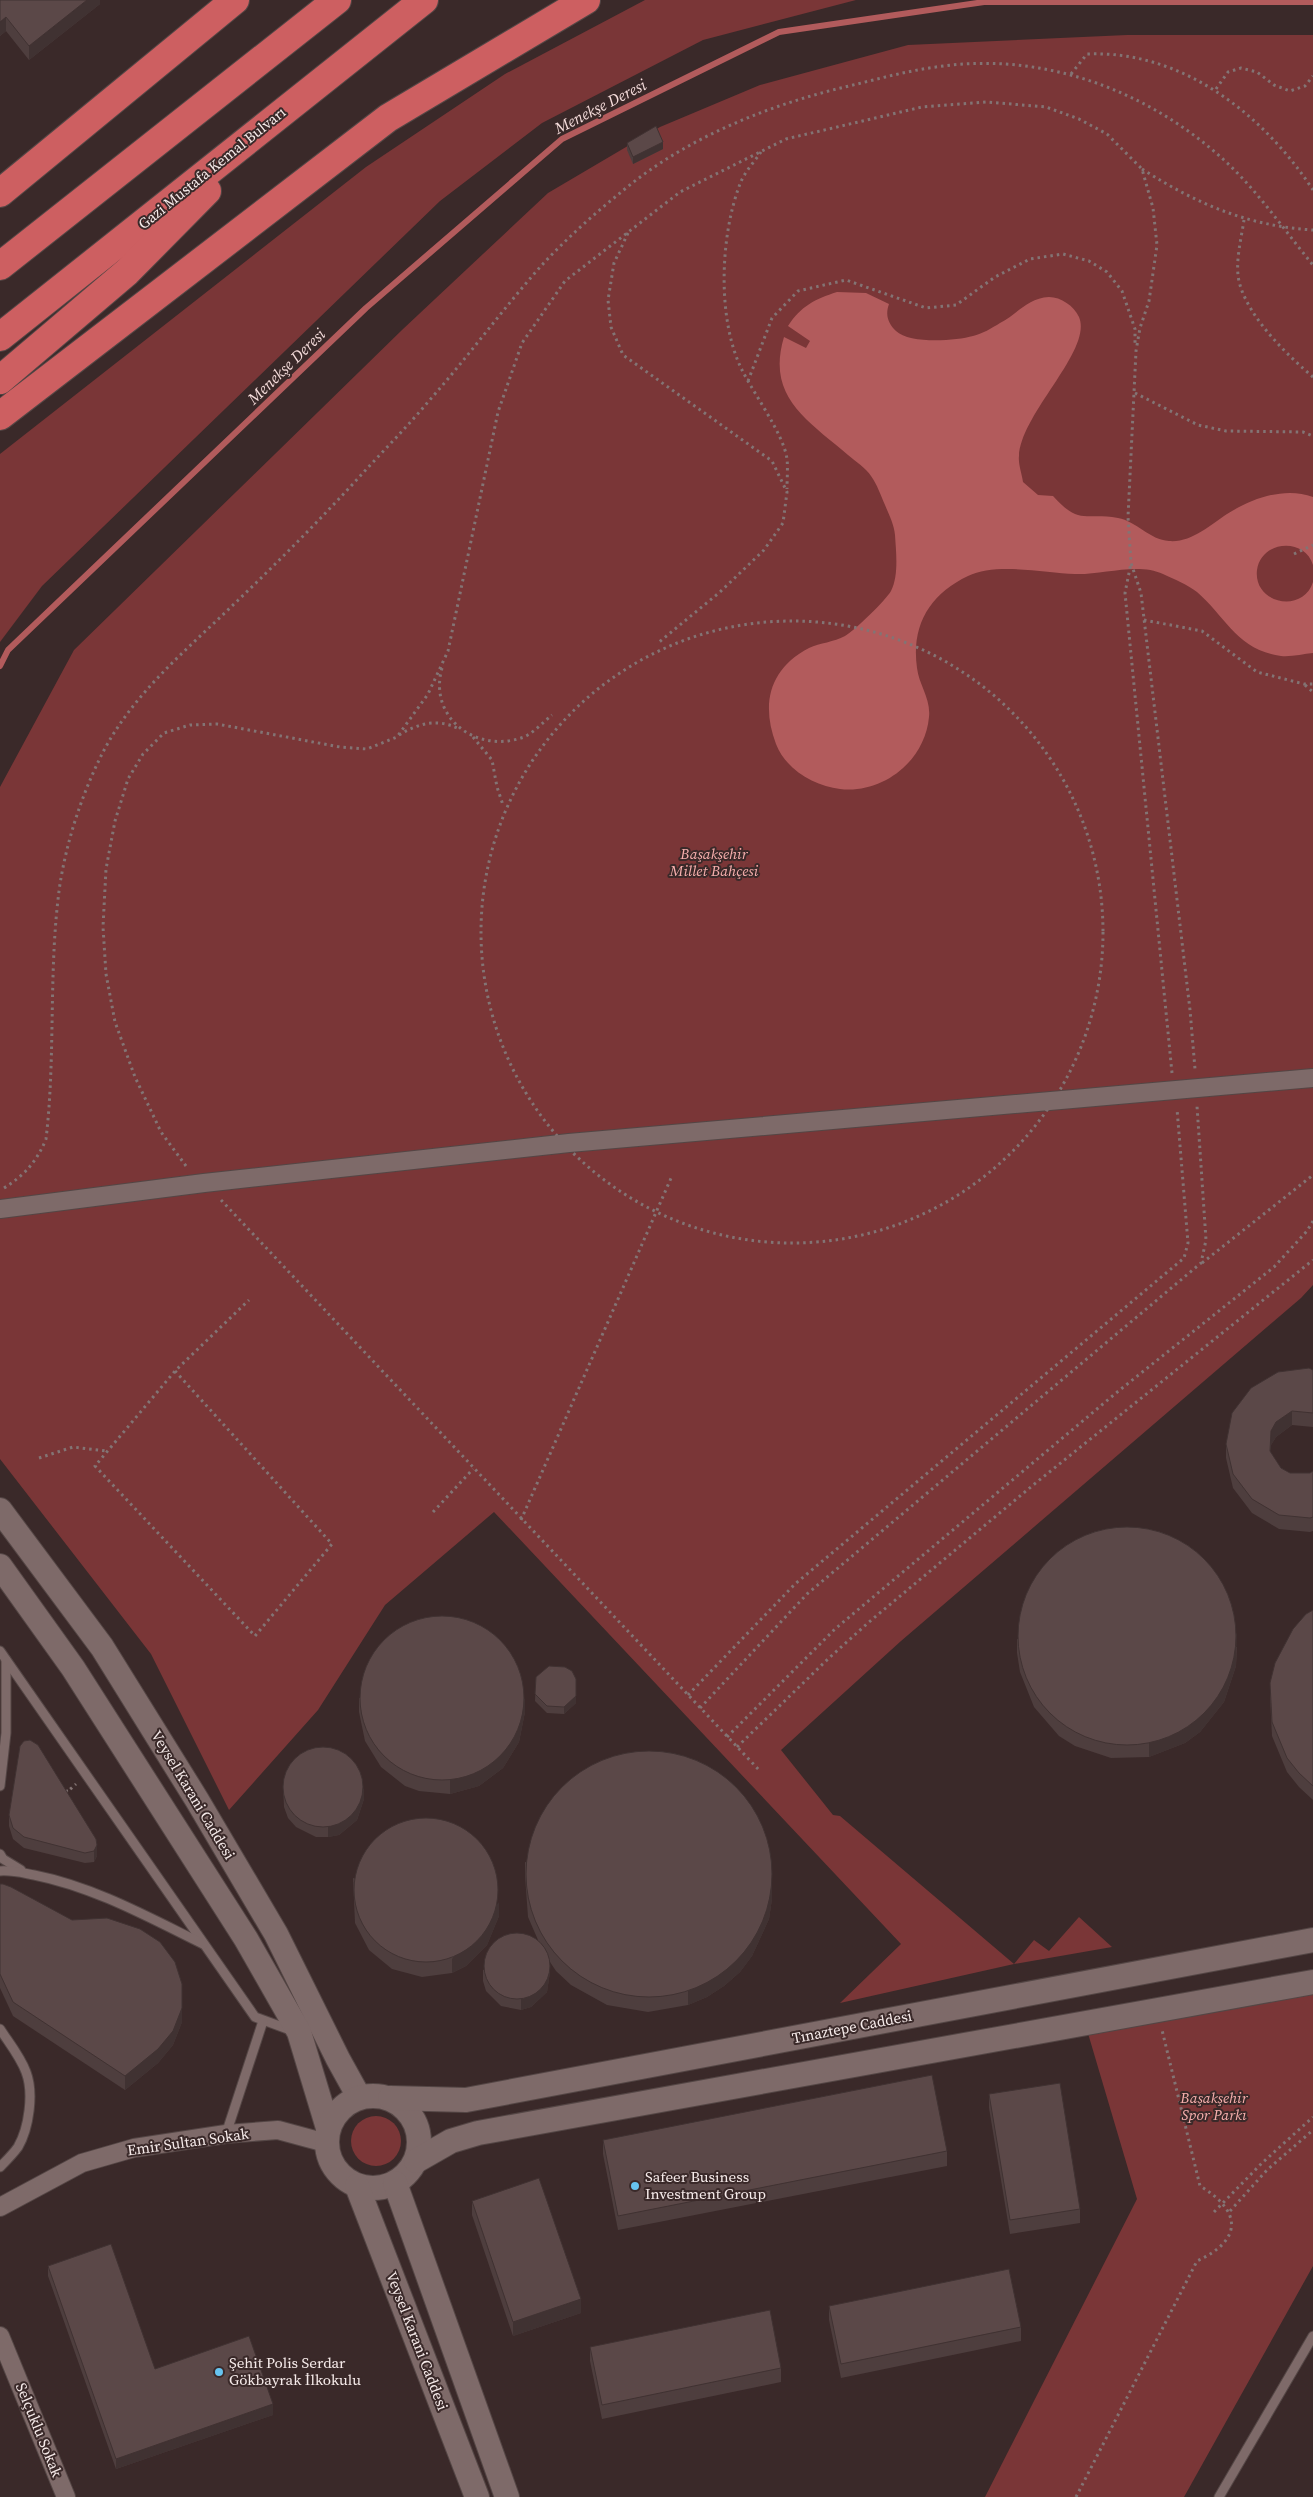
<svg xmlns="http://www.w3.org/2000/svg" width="1313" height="2497" font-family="'Source Serif 4',serif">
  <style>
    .green { fill: #7a3637 }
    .water { fill: #b25b5c }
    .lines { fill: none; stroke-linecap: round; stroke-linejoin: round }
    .stream { stroke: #b25b5c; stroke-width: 6 }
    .lane-casing { stroke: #544645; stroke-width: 11 }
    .street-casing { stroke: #544645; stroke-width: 20 }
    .secondary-casing { stroke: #544645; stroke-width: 26 }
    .highway-casing { stroke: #544645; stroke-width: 30 }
    .path { stroke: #837474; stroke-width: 3; stroke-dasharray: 2.5 4; stroke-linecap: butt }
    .lane { stroke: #7e6a69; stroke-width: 9 }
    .street { stroke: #7e6a69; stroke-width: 18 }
    .secondary { stroke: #7e6a69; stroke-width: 24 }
    .highway { stroke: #cd5f61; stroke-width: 28 }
    .wall { fill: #4e3e3e }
    .shaded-wall { fill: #403232 }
    .building { fill: #5b4848; stroke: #403232 }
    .poi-dot { fill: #67c4f0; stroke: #3a2929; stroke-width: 2 }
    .labels { text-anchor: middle; stroke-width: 4; stroke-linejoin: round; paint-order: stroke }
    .street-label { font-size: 15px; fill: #f6ebea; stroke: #3a2929 }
    .park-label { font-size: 15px; font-style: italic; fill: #f7afad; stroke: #3a2929 }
    .poi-label { font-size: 15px; fill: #f6ebea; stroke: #3a2929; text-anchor: start }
    .water-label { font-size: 16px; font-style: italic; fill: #f6dddc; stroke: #3a2929 }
  </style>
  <rect width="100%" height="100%" fill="#3a2929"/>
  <g class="green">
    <path d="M645,0H856L703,40L542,123L440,201L42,586L0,642V454L366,167L505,74Z"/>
    <path d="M1127,35H1313V1285L1301,1298L901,1641L781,1750L833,1815L840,1816L1014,1964L1034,1940L1049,1951L1079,1917L1112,1947L1014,1964L840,2003L901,1944L494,1512L385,1605L318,1710L229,1810L151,1654L0,1459V787L74,650L402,330L548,193L660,127L760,85L908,45Z"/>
    <path d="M1313,1991V2266L1184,2497H985L1137,2199L1087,2030Z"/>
    <circle cx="376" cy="2141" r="25"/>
  </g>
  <path class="water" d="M837,292L866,293L889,304C885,315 888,323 896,331C909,344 955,341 973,336C982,334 992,328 1000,323C1018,314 1027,298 1049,297C1061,297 1074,306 1079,317C1093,350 1021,413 1019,456C1018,464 1022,474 1023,482L1038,495L1053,496C1080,526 1085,512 1118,518C1136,521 1150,540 1169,541C1191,543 1210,525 1227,514C1251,499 1284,486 1313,497V565C1305,537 1261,540 1257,570C1253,604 1303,614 1313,582V653C1303,654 1291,657 1281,656C1237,650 1226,617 1197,592C1188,585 1174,579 1163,574C1138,562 1102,575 1075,574C1045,573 996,562 968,576C930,594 911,625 917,668C919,685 931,699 929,717C925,761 883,794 840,789C815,786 786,770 776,744C761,704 769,669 809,648C820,643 834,642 845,636C854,631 886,600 891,591C899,575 896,552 895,535C894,524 889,515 885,505C881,496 877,484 871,476C866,468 855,461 848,455C807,420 766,397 784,337L806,348L810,341L788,326C801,306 815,299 837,292Z"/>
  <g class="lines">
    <path class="stream" d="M0,666L8,650L366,308L562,139L779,32L984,2H1313"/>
    <defs>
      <g id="lane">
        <path d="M0,1651L255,2017L293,2031"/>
        <path d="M0,1786L6,1733V1660"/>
        <path d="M0,1854L3,1859L21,1870"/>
        <path d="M0,1871C12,1870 23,1873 34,1875C94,1887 148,1917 203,1944"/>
        <path d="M0,2029C9,2043 20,2056 26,2072C34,2093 29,2128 18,2147C13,2154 6,2161 0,2167"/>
        <path d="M226,2134L263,2021"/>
        <path d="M1219,2497L1313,2336"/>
      </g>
      <g id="street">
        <path d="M0,1209L204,1183L569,1143L1313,1078"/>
        <path d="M0,2207L82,2163L134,2148L226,2134L278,2130L326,2143"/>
        <path d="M0,2336L66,2497"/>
      </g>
      <g id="secondary">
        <path d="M0,1510L102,1647L197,1800L276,1934L338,2059L359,2097"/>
        <path d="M0,1566L73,1668L246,1939L299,2032L328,2128"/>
        <circle cx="373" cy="2142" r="46"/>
        <path d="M390,2098L466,2100L1313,1940"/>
        <path d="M416,2161L451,2141L478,2133L1313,1982"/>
        <path d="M395,2183L507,2497"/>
        <path d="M357,2186L477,2497"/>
      </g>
      <g id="highway">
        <path d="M0,193L235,0"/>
        <path d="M0,266L337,0"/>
        <path d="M0,337L424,0"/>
        <path d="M0,380L127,272L207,191"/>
        <path d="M0,416L388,118L586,0"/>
      </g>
    </defs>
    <use href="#lane" class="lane-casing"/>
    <use href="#street" class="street-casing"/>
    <use href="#secondary" class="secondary-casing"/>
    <use href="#highway" class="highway-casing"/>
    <g class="path">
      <path d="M1071,74L1087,54C1182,50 1263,114 1313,190"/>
      <path d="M1216,89L1228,72L1241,68L1257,72L1274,85L1290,91L1305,86L1313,76"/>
      <path d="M761,152C754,162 744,173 740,184C720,236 717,320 742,370C754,394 784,435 787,459C788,468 787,479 787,489"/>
      <path d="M1142,169C1197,204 1248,226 1313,230"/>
      <path d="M1244,220C1241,240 1234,266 1240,285C1250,319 1287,355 1313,377"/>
      <path d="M628,233L614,263L608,300L611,327L623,355L772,461L787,492L783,523L764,550L720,592L658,643"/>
      <path d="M748,381L772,318L798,291L846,280L926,308L956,305L995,277L1030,259L1063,254L1089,261L1107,272L1122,291L1135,329V344"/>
      <path d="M1135,393L1198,425L1226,431L1303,432L1313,436"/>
      <path d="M1294,554L1313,545"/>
      <path d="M1144,620L1202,631L1257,672L1304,684H1313"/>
      <circle cx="792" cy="932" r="311"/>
      <path d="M442,668C428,717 475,753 521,738C532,735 543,722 552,715"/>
      <path d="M1305,685L1313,692"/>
      <path d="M399,735C419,723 438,718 459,729"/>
      <path d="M473,737L492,760L497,787L503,805"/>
      <path d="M1172,1073L1125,593L1131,563L1141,593L1190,1010L1195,1069"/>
      <path d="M186,1166L161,1132L135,1077L115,1022L106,974L103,927L106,869L115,821L128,779L143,754L164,733L190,725L217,724L340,747L367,749L397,737L428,694L448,651L498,412L522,343L565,281L680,192L786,139L922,107L987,102L1046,107L1079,119L1107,134L1142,169L1153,208L1157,245L1149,301L1140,328L1136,351L1128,517L1131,563"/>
      <path d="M4,1188C25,1175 37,1161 46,1139C56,1054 48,968 60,884C67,840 82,794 102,754C132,695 184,652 231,607C276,564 320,520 362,474C384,450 407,427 428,402C467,358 502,310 541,266C565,240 593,215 620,193C685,138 768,105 849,86C878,79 906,71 936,67C1041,51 1146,89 1224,160C1258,191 1284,230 1313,265"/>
      <path d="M221,1200L759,1770"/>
      <path d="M1202,1263L1313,1175"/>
      <path d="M175,1371L332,1544L255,1636L95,1466L175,1371L249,1300"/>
      <path d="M39,1458L73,1447L107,1451"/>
      <path d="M433,1512L473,1469"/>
      <path d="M521,1520L672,1176"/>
      <path d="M688,1695L795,1584L1184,1258L1188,1243L1177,1109"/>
      <path d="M700,1708L807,1594L1201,1263L1206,1240L1197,1106"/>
      <path d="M727,1737L835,1629L1116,1393L1274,1267L1307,1231L1313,1221"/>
      <path d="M737,1747L829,1658L869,1622L1032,1486L1313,1260"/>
      <path d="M66,1790L67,1792L76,1784"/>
      <path d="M1230,2211L1267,2170L1313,2130"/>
      <path d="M1214,2212L1262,2163L1313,2117"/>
      <path d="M1076,2497L1197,2261C1243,2240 1242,2211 1200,2186L1162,2030"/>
    </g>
    <use href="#lane" class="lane"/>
    <use href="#street" class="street"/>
    <use href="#secondary" class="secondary"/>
    <use href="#highway" class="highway"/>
  </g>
  <g class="wall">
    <path d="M0,0H100V4L29,60L6,31L0,36Z"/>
    <path d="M627,143L663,149L633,164L627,150Z"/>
    <path d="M1313,1370V1427L1292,1425L1276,1437L1271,1445L1270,1452L1281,1468L1290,1473H1310L1313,1471V1531L1310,1532L1279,1529L1252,1513L1233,1488L1226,1458V1444Z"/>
    <path d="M1313,1610V1800L1299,1787L1287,1772L1272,1736L1270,1697V1683Z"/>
    <path d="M1017,1639L1237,1647L1236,1666L1224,1702L1200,1732L1185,1743L1149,1757L1111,1758L1075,1746L1059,1736L1034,1707L1020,1672L1017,1653Z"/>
    <path d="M536,1677L576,1703L564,1714L547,1713L535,1701Z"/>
    <path d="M359,1698L525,1712L519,1742L503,1768L479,1786L450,1794L419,1791L405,1786L381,1767L365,1741L359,1712Z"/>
    <path d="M20,1746L97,1856L94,1862L85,1863L24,1848L13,1839L9,1826V1815Z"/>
    <path d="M283,1785L364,1799L357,1820L339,1835L328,1837H316L296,1827L288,1818L284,1807Z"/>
    <path d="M525,1862L772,1899L769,1919L752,1956L740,1972L724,1986L707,1997L688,2005L648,2012L607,2005L571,1985L556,1971L550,1962V1972L547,1992L531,2007L521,2010L501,2006L486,1991L483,1981V1970L538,1940L528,1917L525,1876Z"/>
    <path d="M353,1878L499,1916L487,1945L466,1966L452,1973L422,1977L392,1969L369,1950L355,1923Z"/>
    <path d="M0,1884L182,2022L173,2045L158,2063L125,2090L13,2016L0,1988Z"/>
    <path d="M989,2094L1080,2209V2223L1010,2234L989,2108Z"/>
    <path d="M603,2140L947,2151V2166L618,2230L603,2154Z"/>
    <path d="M472,2201L581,2313L513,2336L472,2215Z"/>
    <path d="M48,2266L155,2369L273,2415L116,2469L48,2276Z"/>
    <path d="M829,2306L1021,2327V2341L841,2378L829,2320Z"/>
    <path d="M590,2347L781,2368V2382L602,2419L590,2361Z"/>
  </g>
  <g class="shaded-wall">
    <path d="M87,0H100V4L29,60V46Z"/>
    <path d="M6,17V31L0,36V22Z"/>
    <path d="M663,142V149L633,164V157Z"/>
    <path d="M1292,1411V1425L1276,1437L1271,1445L1270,1465L1271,1431L1276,1422Z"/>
    <path d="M1237,1633L1236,1666L1224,1702L1200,1732L1185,1743L1149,1757V1743Z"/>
    <path d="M576,1679V1703L564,1714V1707Z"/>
    <path d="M525,1698V1712L519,1742L503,1768L479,1786L450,1794V1780Z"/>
    <path d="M364,1788V1799L357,1820L339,1835L328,1837V1827Z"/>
    <path d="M97,1845V1856L94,1862V1851Z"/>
    <path d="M772,1885V1899L769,1919L752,1956L740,1972L724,1986L707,1997L688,2005V1991Z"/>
    <path d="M499,1902V1916L487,1945L466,1966L452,1973V1959Z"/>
    <path d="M550,1961V1972L547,1992L531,2007L521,2010V1999Z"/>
    <path d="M182,1984V2022L173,2045L158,2063L125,2090V2076Z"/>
    <path d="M581,2299V2313L513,2336V2322Z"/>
    <path d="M273,2404V2415L116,2469V2459Z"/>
  </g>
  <g class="building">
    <path d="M0,0H87L29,46L6,17L0,22Z"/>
    <path d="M656,126L663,142L633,157L627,143Z"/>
    <path d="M1309,1368L1313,1370V1413L1292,1411L1276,1422L1271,1431L1270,1451L1281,1468L1290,1473H1310L1313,1471V1517L1310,1518L1279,1515L1252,1499L1233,1474L1226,1444L1232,1413L1251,1388L1278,1372Z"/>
    <circle cx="1127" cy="1636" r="109"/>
    <path d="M1313,1610V1786L1299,1773L1287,1758L1272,1722L1270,1683L1275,1663L1293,1629L1306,1614Z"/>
    <circle cx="442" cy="1698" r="82"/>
    <path d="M549,1666L565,1667L572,1671L576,1679V1696L564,1707L547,1706L535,1694L536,1677Z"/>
    <path d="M30,1740L38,1745L96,1839L97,1845L94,1851L85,1853L24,1837L13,1828L9,1815L20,1746L24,1741Z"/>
    <circle cx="323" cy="1787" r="40"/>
    <circle cx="649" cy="1874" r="123"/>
    <circle cx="426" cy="1890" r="72"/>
    <path d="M0,1884H3L11,1887L72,1920L107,1918L140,1929L160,1942L175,1962L182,1984V2008L173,2031L158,2049L125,2076L13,2002L0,1974Z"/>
    <circle cx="517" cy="1966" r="33"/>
    <path d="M932,2075L947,2151L618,2216L603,2140Z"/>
    <path d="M1060,2083L1080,2209L1010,2220L989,2094Z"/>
    <path d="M539,2178L581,2299L513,2322L472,2201Z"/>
    <path d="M111,2244L155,2369L249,2336L273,2404L116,2459L48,2266Z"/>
    <path d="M1009,2269L1021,2327L841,2364L829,2306Z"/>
    <path d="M770,2310L781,2368L602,2405L590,2347Z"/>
  </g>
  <g class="poi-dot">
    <circle cx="635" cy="2186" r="5"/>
    <circle cx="219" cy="2372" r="5"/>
  </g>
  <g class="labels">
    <g class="street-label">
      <text transform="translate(212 168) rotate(-39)" y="5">Gazi Mustafa Kemal Bulvarı</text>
      <text transform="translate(193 1795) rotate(59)" y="5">Veysel Karani Caddesi</text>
      <text transform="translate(852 2027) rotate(-11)" y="5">Tınaztepe Caddesi</text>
      <text transform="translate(188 2142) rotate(-8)" y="5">Emir Sultan Sokak</text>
      <text transform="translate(417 2341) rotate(69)" y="5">Veysel Karani Caddesi</text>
      <text transform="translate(39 2430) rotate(68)" y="5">Selçuklu Sokak</text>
    </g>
    <g class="park-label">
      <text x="714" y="859">Başakşehir<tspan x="714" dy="17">Millet Bahçesi</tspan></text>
      <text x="1214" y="2103">Başakşehir<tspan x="1214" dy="17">Spor Parkı</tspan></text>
    </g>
    <g class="poi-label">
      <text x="645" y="2182">Safeer Business<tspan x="645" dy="17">Investment Group</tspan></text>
      <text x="229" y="2368">Şehit Polis Serdar<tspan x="229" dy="17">Gökbayrak İlkokulu</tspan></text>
    </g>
    <g class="water-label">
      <text transform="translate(600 106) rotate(-27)" y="6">Menekşe Deresi</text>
      <text transform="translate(286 366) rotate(-44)" y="6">Menekşe Deresi</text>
    </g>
  </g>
</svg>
